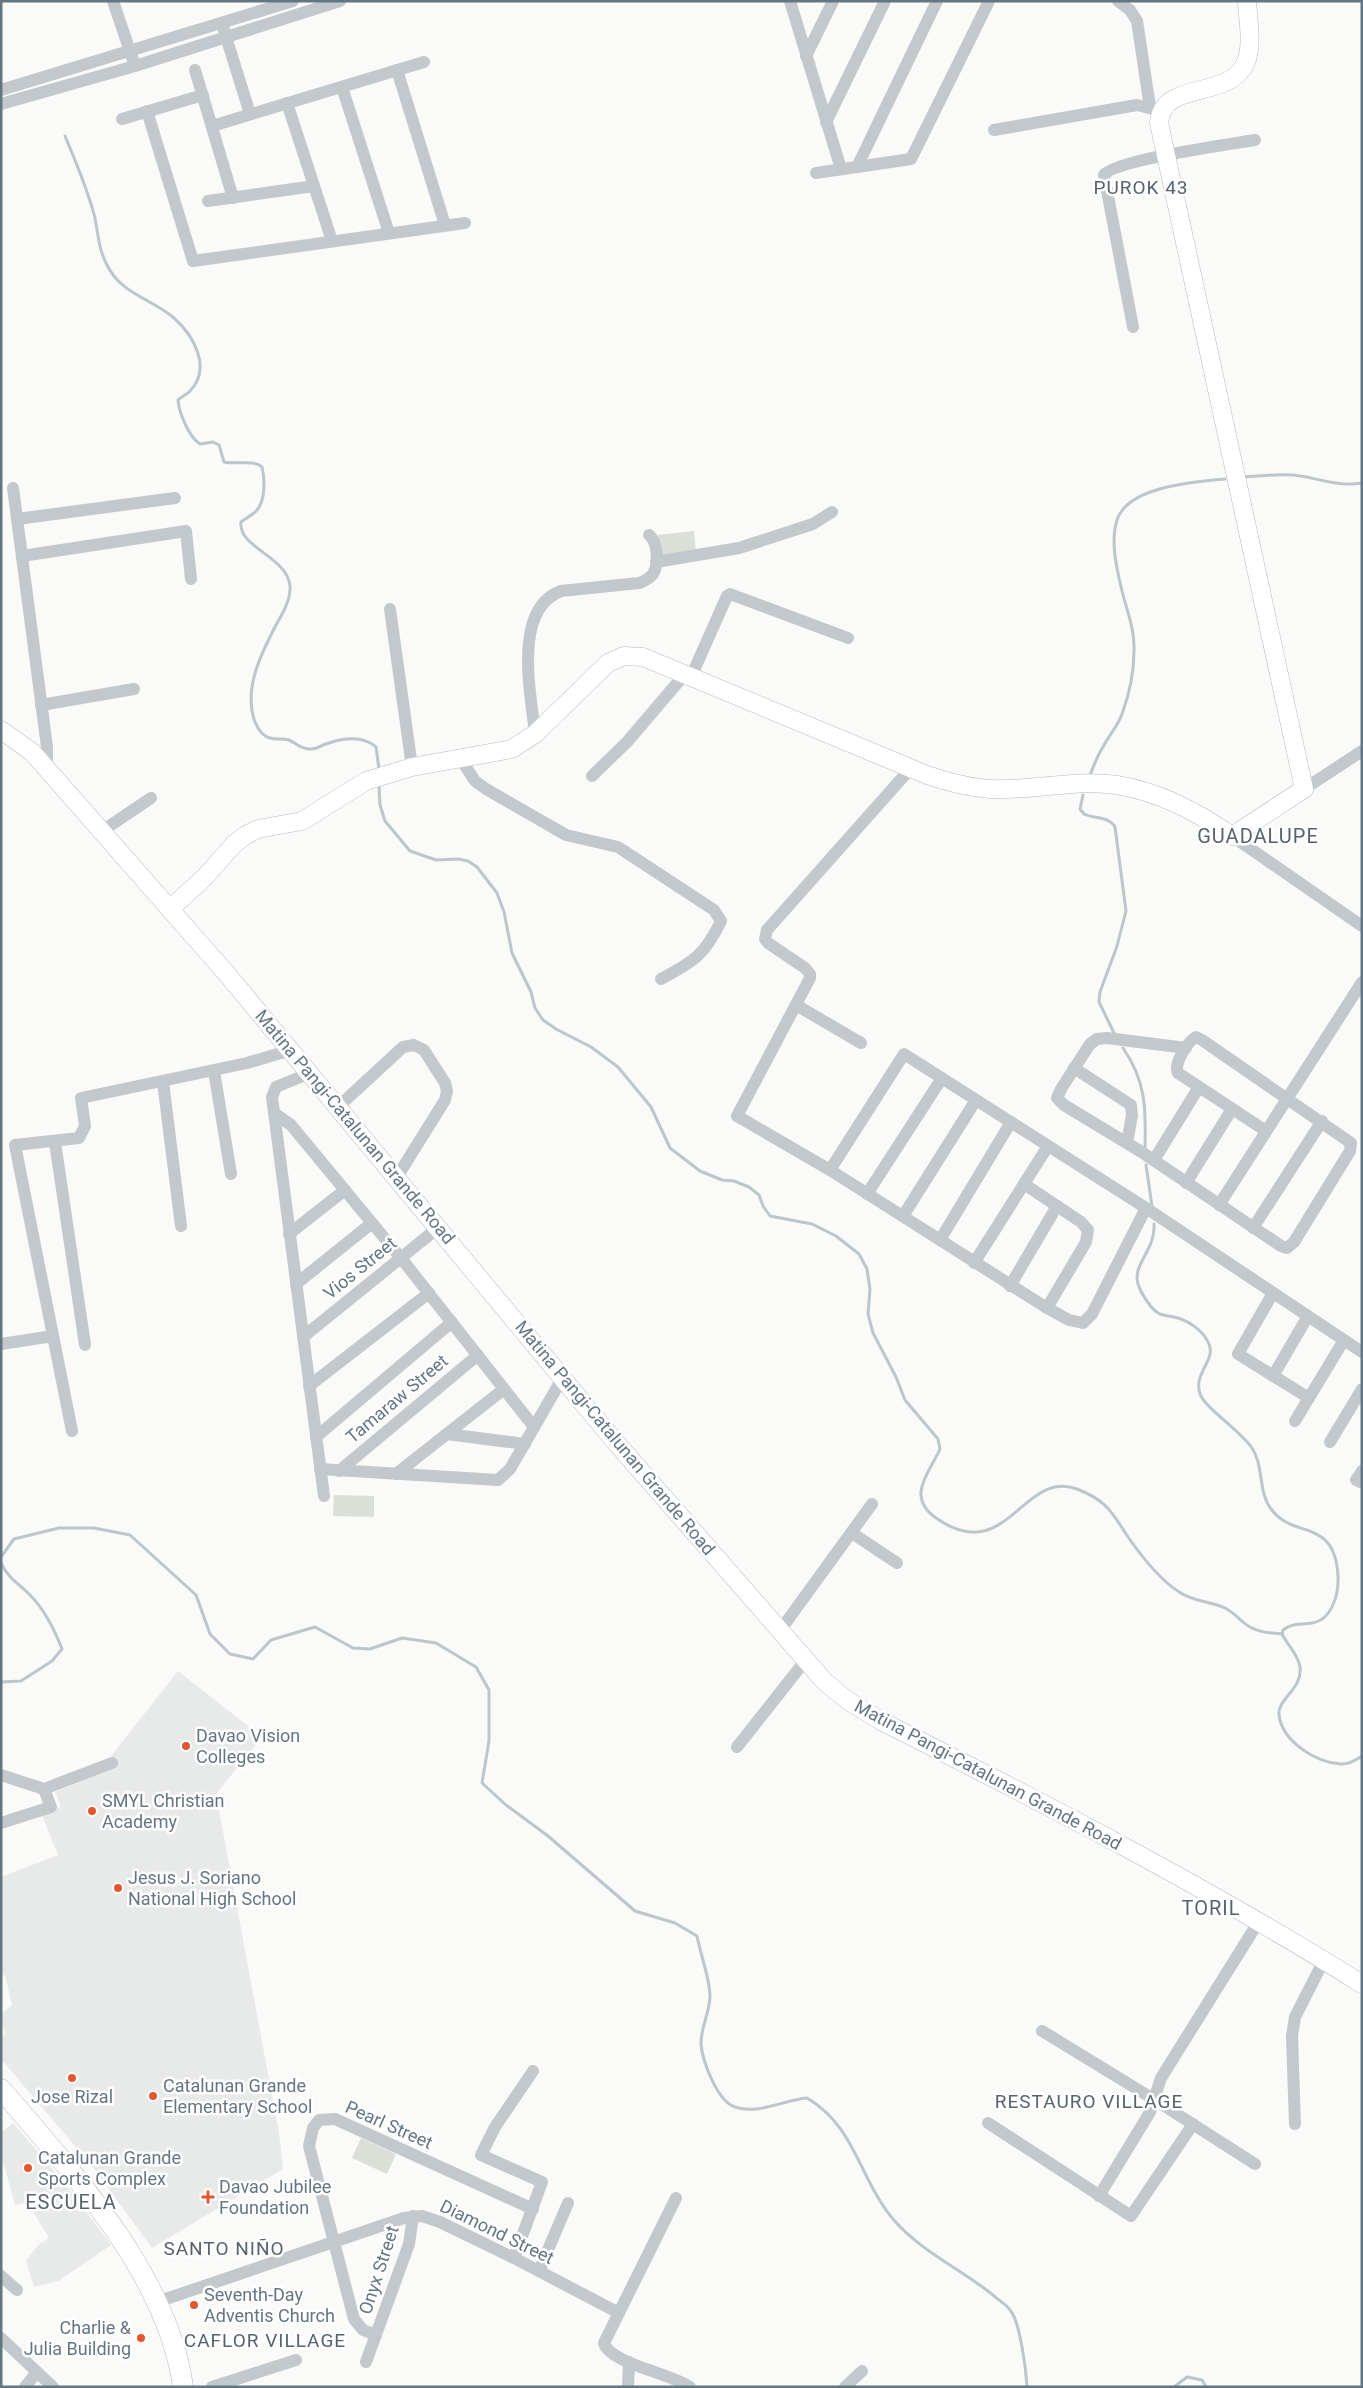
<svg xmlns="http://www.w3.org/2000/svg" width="1363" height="2388" font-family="Roboto,sans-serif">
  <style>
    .built { fill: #e8e9e9 }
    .green { fill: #dadfd7 }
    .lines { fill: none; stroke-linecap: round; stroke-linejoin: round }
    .stream { stroke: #bbc7cb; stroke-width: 3 }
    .secondary-casing { stroke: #b3babf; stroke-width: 19 }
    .primary-casing { stroke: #b5babe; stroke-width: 21 }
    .street { stroke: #c3c8cc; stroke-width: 12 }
    .secondary { stroke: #fff; stroke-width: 18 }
    .primary { stroke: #fff; stroke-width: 20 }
    .poi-dot { fill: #e4572e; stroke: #fff; stroke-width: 2 }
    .labels { text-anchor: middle; stroke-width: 5; stroke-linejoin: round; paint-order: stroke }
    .street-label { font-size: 18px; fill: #657683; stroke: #fff }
    .poi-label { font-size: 18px; fill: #657683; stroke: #fff; text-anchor: start }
    .neighbourhood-label { font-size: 19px; letter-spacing: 1px; fill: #57646e; stroke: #fff }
    .quarter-label { font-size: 20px; letter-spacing: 1px; fill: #57646e; stroke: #fff }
  </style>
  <rect width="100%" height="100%" fill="#fafaf8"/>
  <g class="built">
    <path d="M178,1671L262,1737L216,1794L279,2133L283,2169L152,2248L92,2166L1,2059V2038L5,2035L1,2015L12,2005L5,1975L1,1976V1877L58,1855L42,1815L61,1807L55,1792L116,1768L111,1756Z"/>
    <path d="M13,2123L63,2181L111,2245L58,2281L34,2287L26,2261L38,2245L49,2238L28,2203L15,2205L1,2154V2133Z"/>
  </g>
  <g class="green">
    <path d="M694,531L696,552L660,556L658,535Z"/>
    <path d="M334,1495L374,1496V1517L333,1516Z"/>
    <path d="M361,2138L396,2154L387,2174L352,2158Z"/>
  </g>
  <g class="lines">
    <g class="stream">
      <path d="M65,136C76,162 88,190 95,218C98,234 99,250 107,265C121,294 152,299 174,318C194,336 212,368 190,391C187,395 182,396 178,400C179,413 189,437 200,444L213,442L219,445L224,462C235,465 254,459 262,467C265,480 266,504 254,513C250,516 245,519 241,522C238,548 287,556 290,586C291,599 283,613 276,625C261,654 243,689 255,722C258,729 262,736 270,738C276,740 282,738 289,740C296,743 300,749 309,749C317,750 319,746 326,744C342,738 363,735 376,747L379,769"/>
      <path d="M1244,477C1262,476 1282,473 1300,476C1321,479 1340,487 1362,483"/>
      <path d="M1089,778C1093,767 1097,756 1103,747C1109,735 1118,726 1122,714C1129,695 1134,671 1134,651C1135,630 1127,611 1122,591C1117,570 1110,542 1117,520C1128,486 1195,482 1225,479"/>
      <path d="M379,786L380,805L385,821L410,851L436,860L458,859L468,861L477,867L497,893L504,912L512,953L531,992L535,1008L543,1020L556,1029L591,1047L618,1067L651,1107L670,1148L700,1171L722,1180L734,1181L749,1187L759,1195L763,1206L770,1216L812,1224L836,1236L859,1254L867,1269L870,1289L868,1314L873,1333L896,1377L905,1400L938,1439L940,1449C930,1472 905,1496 936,1518C1007,1568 1022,1469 1077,1489C1108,1501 1112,1513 1128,1537C1142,1557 1159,1579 1179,1592C1194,1602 1210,1601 1225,1608C1233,1612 1237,1617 1243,1622C1254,1632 1268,1633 1282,1634"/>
      <path d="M1083,795L1080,809L1084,814C1094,819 1109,816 1115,827L1126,911L1117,946L1100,992L1099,1002L1115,1035"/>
      <path d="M1123,1048C1146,1081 1146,1109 1145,1148"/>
      <path d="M1146,1165L1152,1206"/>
      <path d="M1154,1224C1156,1250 1132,1264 1138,1284C1141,1293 1151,1310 1160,1314C1165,1316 1169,1316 1174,1317C1188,1320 1203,1330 1209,1344C1216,1361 1193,1373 1200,1394C1205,1408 1241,1431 1252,1448C1264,1466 1258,1492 1271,1509C1294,1540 1334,1517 1338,1575C1339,1594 1332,1620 1312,1623C1301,1625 1291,1623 1283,1630L1282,1634"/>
      <path d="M1,1557L14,1539L59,1528H94L130,1535L196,1595L210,1634L230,1654L253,1659L271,1640L315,1627L353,1648L370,1649L402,1638L436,1643L476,1667L489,1690V1741L482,1783L506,1805L548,1836L635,1911L675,1923L697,1936C700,1953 710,1979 710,1996C710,2012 700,2029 701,2045C703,2062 717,2101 735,2107C758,2115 784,2100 807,2098C855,2126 859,2178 893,2219C920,2251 961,2269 993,2295C998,2300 1006,2304 1010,2310C1020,2321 1026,2370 1027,2387"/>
      <path d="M1,1563C8,1578 19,1584 30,1595C44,1609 55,1631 62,1649L52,1661L21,1681L1,1682"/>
      <path d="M1282,1634C1288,1646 1298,1654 1300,1667C1303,1689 1277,1699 1279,1715C1282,1741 1316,1763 1341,1764C1348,1765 1356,1760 1362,1756"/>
      <path d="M1174,2387L1187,2377L1202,2380L1206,2387"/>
    </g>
    <defs>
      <g id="secondary">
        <path d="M1,730L32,752L226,973L612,1438L825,1682L847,1700L881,1721C1044,1803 1207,1887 1362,1984"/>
        <path d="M170,909L205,877L234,844L246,835L258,829L302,821L366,781L412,767L512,749L535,734L608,663L624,656L643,657L927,775C948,782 969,788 991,789C1032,791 1076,779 1117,785C1160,792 1197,812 1232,836L1304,789L1159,123C1162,79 1230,101 1246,62C1253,44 1248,21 1247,1"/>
      </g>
      <path id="primary" d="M1,2089C72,2172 168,2275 183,2387"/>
    </defs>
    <use href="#secondary" class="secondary-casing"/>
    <use href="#primary" class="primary-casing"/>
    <g class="street">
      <path d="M113,1L133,60"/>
      <path d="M790,1L841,169"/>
      <path d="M1118,1L1130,10L1137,21L1150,107"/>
      <path d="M223,27L250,114"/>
      <path d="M806,56L833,1"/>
      <path d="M195,70L233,198"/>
      <path d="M397,70L445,225"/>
      <path d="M342,87L389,233"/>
      <path d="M1,90L293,1"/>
      <path d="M287,103L332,241"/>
      <path d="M1,104L135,66L340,1"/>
      <path d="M147,111L193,261L465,223"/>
      <path d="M122,119L203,95"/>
      <path d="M826,122L885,1"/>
      <path d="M212,126L424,62"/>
      <path d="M994,130L1137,105L1161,111"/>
      <path d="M857,167L937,1"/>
      <path d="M816,173L911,159L989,1"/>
      <path d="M208,201L314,186"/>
      <path d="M1133,327L1104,175C1115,160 1231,144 1255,140"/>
      <path d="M13,488L47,747V769"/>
      <path d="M17,519L175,498"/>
      <path d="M22,556L186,531L191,579"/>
      <path d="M656,562L739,548L813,524L832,512"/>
      <path d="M390,609L412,767"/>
      <path d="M691,677L727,596L730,594L848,638"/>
      <path d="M41,705L134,689"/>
      <path d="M535,734C531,694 512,609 561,591L639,583C645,581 649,579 653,574C659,564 658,542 649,535"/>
      <path d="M460,758L475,781L486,789L566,835L618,847L714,910L721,921C705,955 693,962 661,979"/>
      <path d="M911,768L767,930L765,939L768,943L805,968L810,974V978L737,1116L830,1170L1047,1308L1069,1320L1083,1323L1092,1314L1146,1208"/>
      <path d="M592,776L627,742L685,674"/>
      <path d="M1304,789L1362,751"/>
      <path d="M102,831L151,798"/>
      <path d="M1232,836L1362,926"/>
      <path d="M796,1005L861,1043"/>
      <path d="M1186,1048L1107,1038L1097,1039L1090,1044L1061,1089L1057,1098L1064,1105L1140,1151L1281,1246L1287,1248L1294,1242L1350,1151L1351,1143L1202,1040L1196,1037C1188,1041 1173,1064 1178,1073L1266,1131"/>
      <path d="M1074,1068L1131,1105L1132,1115L1127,1143"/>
      <path d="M214,1071L231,1174"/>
      <path d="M310,1073L276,1087L272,1097L324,1496"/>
      <path d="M163,1082L181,1226"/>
      <path d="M338,1107L403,1047L414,1045L424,1050L445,1083L447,1091L445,1100L397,1177"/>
      <path d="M274,1113L291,1125L401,1258L534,1427"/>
      <path d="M55,1142L85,1345"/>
      <path d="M1154,1160L1199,1087"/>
      <path d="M830,1170L904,1054L1146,1208L1362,1352"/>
      <path d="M1186,1183L1232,1109"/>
      <path d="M1024,1184L1081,1222L1088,1230L1086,1242L1047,1308"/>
      <path d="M867,1194L942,1078"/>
      <path d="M1219,1205L1362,982"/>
      <path d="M903,1216L976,1100"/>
      <path d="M1253,1228L1322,1121"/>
      <path d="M289,1234L345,1190"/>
      <path d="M940,1240L1011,1122"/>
      <path d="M974,1263L1048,1146"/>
      <path d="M296,1284L372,1223"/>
      <path d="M1010,1286L1057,1206"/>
      <path d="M1273,1293L1238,1354L1309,1398"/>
      <path d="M303,1337L439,1227"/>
      <path d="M1,1344L53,1336"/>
      <path d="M1273,1376L1308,1316"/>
      <path d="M309,1386L429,1293"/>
      <path d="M1295,1421L1344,1340"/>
      <path d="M72,1431L15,1145L79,1138L85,1126L81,1098L247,1063L291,1050"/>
      <path d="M447,1434L525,1444"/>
      <path d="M316,1437L452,1322"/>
      <path d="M1330,1442L1362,1389"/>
      <path d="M320,1469L498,1480L510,1469L563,1377"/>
      <path d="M339,1471L478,1355"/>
      <path d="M1362,1471L1356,1480L1362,1483"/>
      <path d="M396,1474L504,1389"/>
      <path d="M852,1533L897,1563"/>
      <path d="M779,1632L872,1504"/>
      <path d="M737,1747L805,1661"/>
      <path d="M1,1775L44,1789L112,1763"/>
      <path d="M1,1823L51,1807L44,1789"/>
      <path d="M1042,2031L1155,2100L1255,2164"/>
      <path d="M988,2123L1131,2216L1193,2124"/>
      <path d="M1295,2124L1292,2036L1295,2017L1324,1960"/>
      <path d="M1099,2196L1150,2112L1161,2078L1259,1921"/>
      <path d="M676,2198L604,2343C609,2363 673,2374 690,2387"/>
      <path d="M514,2258L542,2182L481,2155L495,2127L533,2071"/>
      <path d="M539,2271L568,2203"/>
      <path d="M1,2276L17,2290"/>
      <path d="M157,2302L404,2218L422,2216L440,2222L514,2258L619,2313"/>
      <path d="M376,2335L363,2330L354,2319L309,2146L313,2128L319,2120L335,2119L533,2209"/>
      <path d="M1,2338L53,2387"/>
      <path d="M366,2362L409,2244L413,2216"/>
      <path d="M25,2387L37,2372"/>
      <path d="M212,2387L296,2360"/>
      <path d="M628,2387L629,2362"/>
      <path d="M845,2387L862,2371"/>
    </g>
    <use href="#secondary" class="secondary"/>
    <use href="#primary" class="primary"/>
  </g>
  <g class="poi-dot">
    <circle cx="186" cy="1746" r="5"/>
    <circle cx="92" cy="1811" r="5"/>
    <circle cx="118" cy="1888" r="5"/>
    <circle cx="72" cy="2078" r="5"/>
    <circle cx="153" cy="2096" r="5"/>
    <circle cx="28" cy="2168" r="5"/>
    <path d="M205.5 2189.5h5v5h5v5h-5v5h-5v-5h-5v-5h5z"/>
    <circle cx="194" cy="2305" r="5"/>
    <circle cx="141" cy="2338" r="5"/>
  </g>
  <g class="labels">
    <g class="street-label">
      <text transform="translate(355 1127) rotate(50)" y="6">Matina Pangi-Catalunan Grande Road</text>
      <text transform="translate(360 1268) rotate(-39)" y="6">Vios Street</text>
      <text transform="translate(397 1399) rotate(-40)" y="6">Tamaraw Street</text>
      <text transform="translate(615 1438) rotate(50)" y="6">Matina Pangi-Catalunan Grande Road</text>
      <text transform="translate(988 1775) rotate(28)" y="6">Matina Pangi-Catalunan Grande Road</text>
      <text transform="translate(389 2125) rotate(24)" y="6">Pearl Street</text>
      <text transform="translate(497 2232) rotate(26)" y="6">Diamond Street</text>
      <text transform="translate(379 2270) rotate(-72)" y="6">Onyx Street</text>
    </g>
    <g class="poi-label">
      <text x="196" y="1742">Davao Vision<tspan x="196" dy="21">Colleges</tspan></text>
      <text x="102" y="1807">SMYL Christian<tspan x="102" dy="21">Academy</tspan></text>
      <text x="128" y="1884">Jesus J. Soriano<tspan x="128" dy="21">National High School</tspan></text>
      <text x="163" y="2092">Catalunan Grande<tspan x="163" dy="21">Elementary School</tspan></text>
      <text x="72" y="2103" text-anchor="middle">Jose Rizal</text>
      <text x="38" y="2164">Catalunan Grande<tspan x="38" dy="21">Sports Complex</tspan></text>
      <text x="219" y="2193">Davao Jubilee<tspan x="219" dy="21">Foundation</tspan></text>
      <text x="204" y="2301">Seventh-Day<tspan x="204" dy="21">Adventis Church</tspan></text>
      <text x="131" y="2334" text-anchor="end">Charlie &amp;<tspan x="131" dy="21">Julia Building</tspan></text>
    </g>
    <g class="neighbourhood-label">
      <text x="1141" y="194">PUROK 43</text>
      <text x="1089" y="2108">RESTAURO VILLAGE</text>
      <text x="224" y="2255">SANTO NIÑO</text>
      <text x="265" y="2347">CAFLOR VILLAGE</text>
    </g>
    <g class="quarter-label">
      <text x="1258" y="843">GUADALUPE</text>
      <text x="1211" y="1915">TORIL</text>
      <text x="71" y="2209">ESCUELA</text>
    </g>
  </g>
  <rect width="1363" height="2388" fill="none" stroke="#657683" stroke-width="5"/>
</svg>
